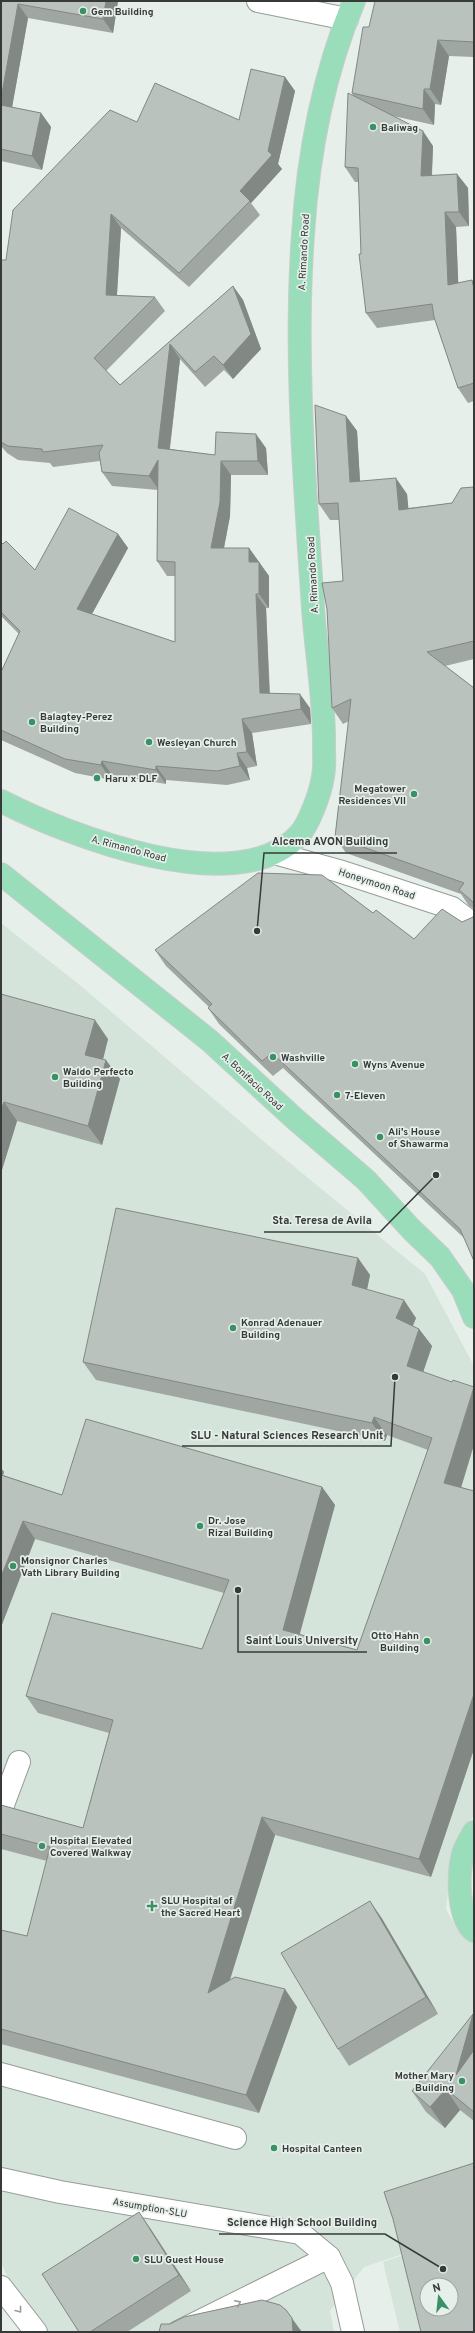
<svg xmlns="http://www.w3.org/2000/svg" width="475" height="2333" font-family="Overpass,sans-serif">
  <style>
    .built { fill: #d5e4da; fill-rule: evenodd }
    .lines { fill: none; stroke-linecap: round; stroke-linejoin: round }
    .minor-casing { stroke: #959d98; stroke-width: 24 }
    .major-casing { stroke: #cbcccb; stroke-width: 24 }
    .minor { stroke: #fff; stroke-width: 22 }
    .major { stroke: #9db; stroke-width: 22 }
    .wall { fill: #a0a7a3 }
    .shaded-wall { fill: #828884 }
    .building { fill: #bac2bd; stroke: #828884; fill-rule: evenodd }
    .oneway { stroke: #9b9c9c }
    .poi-dot { fill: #3a9165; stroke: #e6efea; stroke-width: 1.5 }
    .labels { text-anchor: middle; stroke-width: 3.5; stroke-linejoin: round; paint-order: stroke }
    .poi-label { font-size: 10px; font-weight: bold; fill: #373a38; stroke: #e6efea; text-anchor: start }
    .street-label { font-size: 10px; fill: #373a38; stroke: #e6efea }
    .leader { fill: none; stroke: #373a38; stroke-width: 1.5 }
    .callout-dot { fill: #373a38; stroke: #e6efea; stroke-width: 1.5 }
    .callout-label { font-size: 11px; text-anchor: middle; font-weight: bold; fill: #373a38; stroke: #e6efea; stroke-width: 3.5; stroke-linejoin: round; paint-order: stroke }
  </style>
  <rect width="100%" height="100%" fill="#e6efea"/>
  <g class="built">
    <path d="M1,923L81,986L268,1145L425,1274L474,1366V1814L452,1858L446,1909L457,1929L474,1942V2230L364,2267L330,2311L334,2332H31L1,2262Z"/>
    <path d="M474,2232V2332H400L383,2262ZM427,2285H451V2309H427Z"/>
  </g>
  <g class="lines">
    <defs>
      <g id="minor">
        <path d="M258,1L347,19"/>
        <path d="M274,853L339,871L452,908L474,925"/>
        <path d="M1,1810L19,1762"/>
        <path d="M1,2074L235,2138"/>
        <path d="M1,2179L60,2192L300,2233L329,2257L342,2283L353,2332"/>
        <path d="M1,2287L36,2332"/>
        <path d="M178,2332L329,2257"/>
      </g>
      <g id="major">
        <path d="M1,801C67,835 237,902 299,835C309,824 321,792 323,776C325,767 324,757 324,747C325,701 316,654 313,608C305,484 294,358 303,234C308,156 324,73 354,1"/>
        <path d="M1,874L210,1041L295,1119L366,1180L411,1229L440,1257L463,1290L474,1317"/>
        <path d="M474,1832C470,1839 465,1846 463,1854C458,1874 457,1917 474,1931"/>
      </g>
    </defs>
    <use href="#minor" class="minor-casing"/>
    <use href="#major" class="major-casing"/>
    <use href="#minor" class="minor"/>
    <use href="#major" class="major"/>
  </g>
  <g class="wall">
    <path d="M1,1H118L113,33L28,18L12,107L41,113L51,127L42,170L1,161Z"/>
    <path d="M474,1V57L449,56L441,105L435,104L434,125L393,116L433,146L432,176L457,174L468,188L469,226L456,227L458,283L472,280L474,283V401L468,403L458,388L435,320L377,328L366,313L361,254L359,182H355L345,167L353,96L352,93L369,27Z"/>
    <path d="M285,77L295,91L278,164L282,169L251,203L260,215L189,287L121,228L117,295L155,297L165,311L106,371L120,385L233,286L243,300L261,349L233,379L224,370L205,387L180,359L170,449L215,455L266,448L268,475H231L230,516L224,548H249L269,576V608H266L270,693L310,708L311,724L252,733L257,766L247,768L250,780L227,785L166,780V784L112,775L111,780L75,773L1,740V672L19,634L1,616V542L35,570L118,534L128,548L92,614L175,642V576H167L157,561L158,490L112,486L102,472L100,461L53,467L50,463L18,460L7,453L1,446V260H6L137,122L239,120Z"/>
    <path d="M346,416L357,431L360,481L407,494L408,508L452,503L474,487V659L445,666L474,688V909L469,906L461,894L346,853L335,837L349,721L343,724L332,708L343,581L339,520H330L319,504Z"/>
    <path d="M322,875L464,1238L283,1068L273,1076L219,1024L208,1008L209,1007L166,966L155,950Z"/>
    <path d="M1,994L108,1039L103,1060L120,1079L102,1145L17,1121L1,1173Z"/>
    <path d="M358,1258L370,1275L367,1290L416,1318L413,1326L419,1329L432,1346L423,1372L461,1487L474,1491V1749L431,1877L275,1835L230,1980L297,2007L259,2113L1,2044V1930L27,1936L47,1861L1,1849V1805L83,1828L109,1733L38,1713L26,1696L202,1649L224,1593L35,1539L1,1627V1468L4,1472L3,1475L62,1495L322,1487L335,1505L299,1634L357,1650L428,1450L387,1435L385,1441L96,1380L83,1362Z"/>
    <path d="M381,1917L438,2014L349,2066L338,2049Z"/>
    <path d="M474,2016V2121L460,2110L445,2128L426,2112L412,2091Z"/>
    <path d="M150,2228L191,2291L127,2332H79Z"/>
  </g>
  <g class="shaded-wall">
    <path d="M106,1H118L113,33L103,19Z"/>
    <path d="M18,4L28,18L10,119L1,106V99Z"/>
    <path d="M438,40L449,56L441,105L430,89Z"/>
    <path d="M285,77L295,91L278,164L282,169L251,203L240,191L268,151Z"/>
    <path d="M424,89L435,104L434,125L423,109Z"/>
    <path d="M41,113L51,127L42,170L32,156Z"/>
    <path d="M423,131L433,146L431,191L421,176Z"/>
    <path d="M457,174L468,188L469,226L459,212Z"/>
    <path d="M445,212L456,227L459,300L448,285Z"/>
    <path d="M111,214L121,228L116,309L106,295Z"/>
    <path d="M233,286L243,300L261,349L233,379L223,365Z"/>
    <path d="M170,344L180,359L168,462L158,448Z"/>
    <path d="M346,416L357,431L361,498L350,482Z"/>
    <path d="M256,434L266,448L268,475L258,461Z"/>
    <path d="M158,460L159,490L149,476Z"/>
    <path d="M221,461L231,475L230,516L221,563L211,548Z"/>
    <path d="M396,478L407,494L410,525L399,510Z"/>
    <path d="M118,534L128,548L87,623L77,609Z"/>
    <path d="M249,548L269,576V608L259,594L249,562Z"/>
    <path d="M256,594L266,608L270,707L260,693Z"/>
    <path d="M300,694L310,708L311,724L301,709Z"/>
    <path d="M242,719L252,733L257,766L247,752Z"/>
    <path d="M237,753L247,768L250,780L240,766Z"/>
    <path d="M102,761L112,775L111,780L101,765Z"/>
    <path d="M156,766L166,780V784L156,770Z"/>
    <path d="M95,1020L108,1039L99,1074L85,1055Z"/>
    <path d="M106,1060L120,1079L102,1145L88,1126Z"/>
    <path d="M4,1102L17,1121L1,1173V1110Z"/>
    <path d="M358,1258L370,1275L364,1303L352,1285Z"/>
    <path d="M404,1300L416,1318L408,1336L396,1318Z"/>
    <path d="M419,1329L432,1346L419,1384L407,1366Z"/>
    <path d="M474,1387V1445L457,1501L444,1483Z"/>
    <path d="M374,1417L387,1435L385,1441L372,1423Z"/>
    <path d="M1,1468L4,1472L1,1481Z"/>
    <path d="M322,1487L335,1505L296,1648L283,1630Z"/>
    <path d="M23,1521L35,1539L1,1627V1577Z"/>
    <path d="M474,1694V1749L431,1877L419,1859Z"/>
    <path d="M262,1817L275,1835L220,2011L208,1993Z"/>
    <path d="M370,1901L381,1917L438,2014L426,1997Z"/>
    <path d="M285,1989L297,2007L259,2113L246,2095Z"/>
    <path d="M473,2014L474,2016V2083L456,2075Z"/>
    <path d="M446,2089L460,2110L445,2128L430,2107Z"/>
    <path d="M139,2212L150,2228L191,2291L179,2275Z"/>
    <path d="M286,2310L302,2332H293Z"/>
  </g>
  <g class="building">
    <path d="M1,1H106L103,19L18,4L1,99Z"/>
    <path d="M375,1H474V42L438,40L430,89H424L423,109L352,93L363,27H369Z"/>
    <path d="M251,69L285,77L268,151L272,155L240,191L250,201L179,273L111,214L106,295L155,297L94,358L120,385L233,286L251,334L223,365L214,356L195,372L170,344L158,448L215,455L216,432L256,434L258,461H221L220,502L211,548H249V562H259V594H256L260,693L300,694L301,709L242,719L247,752L237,753L240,766L217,771L156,766V770L102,761L101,765L65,759L1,730V672L20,631L1,612V542L3,544L6,541L35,570L69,508L118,534L77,609L175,642V562L157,561L158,460L149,476L102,472L99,453L103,445L43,452L42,449L8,446L1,442V260H6L13,210L110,110L137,122L155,83L239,120Z"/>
    <path d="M348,93L423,131L421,176L457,174L459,212H445L448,285L472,280L474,289V383L458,388L434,317L432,304L366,313L359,254H361L358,168L345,167Z"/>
    <path d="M1,105L41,113L32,156L1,149Z"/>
    <path d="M315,405L346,416L350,482L396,478L399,510L452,503L461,488L474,487V641L427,652L474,688V904L471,900L459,890L464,883L335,837L351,699L332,708L327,609L322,583L343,581L338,503L319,504Z"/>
    <path d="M258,873L322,875L373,913L376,910L414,939L442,909L462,922L473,917L474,914V1261L460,1229L272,1053L262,1061L208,1008L212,1004L155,950Z"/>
    <path d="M1,994L95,1020L85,1055L106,1060L88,1126L4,1102L1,1110Z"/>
    <path d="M116,1208L358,1258L352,1285L404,1300L396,1318L419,1329L407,1366L452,1382L453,1380L474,1387L444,1483L474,1491V1694L419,1859L262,1817L208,1993L235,1977L285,1989L246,2095L1,2029V1930L27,1936L50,1847L1,1834V1805L83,1828L113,1720L26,1696L52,1613L202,1649L229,1580L23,1521L1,1577V1475L62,1495L86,1419L322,1487L283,1630L357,1650L432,1438L374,1417L372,1423L83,1362Z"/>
    <path d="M370,1901L426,1997L338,2049L281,1953Z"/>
    <path d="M473,2014L456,2075L474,2050V2112L446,2089L430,2107L412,2091Z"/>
    <path d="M474,2163V2332H421L393,2219L384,2192ZM427,2285H451V2309H427Z"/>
    <path d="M139,2212L179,2275L90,2332H79L42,2274Z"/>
    <path d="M262,2300L280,2305L286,2310L292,2318L293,2332H159L161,2324H170L184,2317Z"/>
  </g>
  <defs><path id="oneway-chevron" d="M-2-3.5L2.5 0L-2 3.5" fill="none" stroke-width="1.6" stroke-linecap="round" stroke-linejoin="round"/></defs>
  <g class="oneway">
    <use href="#oneway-chevron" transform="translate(238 2303) rotate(-26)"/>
    <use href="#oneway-chevron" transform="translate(19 2310) rotate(52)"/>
  </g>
  <g class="poi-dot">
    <circle cx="83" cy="11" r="4"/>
    <circle cx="373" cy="127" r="4"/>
    <circle cx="32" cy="722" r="4"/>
    <circle cx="149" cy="742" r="4"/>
    <circle cx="97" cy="778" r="4"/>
    <circle cx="414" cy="794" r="4"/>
    <circle cx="273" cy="1057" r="4"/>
    <circle cx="355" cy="1064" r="4"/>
    <circle cx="55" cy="1077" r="4"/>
    <circle cx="337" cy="1095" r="4"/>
    <circle cx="380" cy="1137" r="4"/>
    <circle cx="233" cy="1328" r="4"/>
    <circle cx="200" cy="1526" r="4"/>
    <circle cx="13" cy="1566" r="4"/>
    <circle cx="427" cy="1641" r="4"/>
    <circle cx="42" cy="1846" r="4"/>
    <path d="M150 1900h4v4h4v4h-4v4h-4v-4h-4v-4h4z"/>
    <circle cx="462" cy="2081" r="4"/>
    <circle cx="274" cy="2148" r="4"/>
    <circle cx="136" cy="2259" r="4"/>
  </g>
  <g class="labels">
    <g class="poi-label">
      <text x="91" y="15">Gem Building</text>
      <text x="381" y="131">Baliwag</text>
      <text x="40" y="720">Balagtey-Perez<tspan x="40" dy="12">Building</tspan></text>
      <text x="157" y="746">Wesleyan Church</text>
      <text x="105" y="782">Haru x DLF</text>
      <text x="406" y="792" text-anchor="end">Megatower<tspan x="406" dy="12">Residences VII</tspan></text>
      <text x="281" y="1061">Washville</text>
      <text x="363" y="1068">Wyns Avenue</text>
      <text x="63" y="1075">Waldo Perfecto<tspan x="63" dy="12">Building</tspan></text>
      <text x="345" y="1099">7-Eleven</text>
      <text x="388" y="1135">Ali's House<tspan x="388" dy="12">of Shawarma</tspan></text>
      <text x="241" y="1326">Konrad Adenauer<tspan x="241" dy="12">Building</tspan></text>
      <text x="208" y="1524">Dr. Jose<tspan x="208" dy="12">Rizal Building</tspan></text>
      <text x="21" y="1564">Monsignor Charles<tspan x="21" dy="12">Vath Library Building</tspan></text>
      <text x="419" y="1639" text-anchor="end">Otto Hahn<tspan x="419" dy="12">Building</tspan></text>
      <text x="50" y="1844">Hospital Elevated<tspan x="50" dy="12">Covered Walkway</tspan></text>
      <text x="161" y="1904">SLU Hospital of<tspan x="161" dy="12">the Sacred Heart</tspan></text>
      <text x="454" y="2079" text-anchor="end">Mother Mary<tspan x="454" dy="12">Building</tspan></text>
      <text x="282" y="2152">Hospital Canteen</text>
      <text x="144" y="2263">SLU Guest House</text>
    </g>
    <g class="street-label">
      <text transform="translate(303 252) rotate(-87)" y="4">A. Rimando Road</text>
      <text transform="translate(312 575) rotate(-93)" y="4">A. Rimando Road</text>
      <text transform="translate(129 848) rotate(15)" y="4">A. Rimando Road</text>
      <text transform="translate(377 883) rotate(18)" y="4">Honeymoon Road</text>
      <text transform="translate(253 1081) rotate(43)" y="4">A. Bonifacio Road</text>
      <text transform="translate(150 2207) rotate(10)" y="4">Assumption-SLU</text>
    </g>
  </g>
  <path class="leader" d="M257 931L264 853H397M436 1175L380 1232H264M395 1377L391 1446H182M238 1590L238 1652H367M443 2269L385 2234H219"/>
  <g class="callout-dot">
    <circle cx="257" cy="931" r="4"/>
    <circle cx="436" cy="1175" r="4"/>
    <circle cx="395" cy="1377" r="4"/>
    <circle cx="238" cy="1590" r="4"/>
    <circle cx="443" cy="2269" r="4"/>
  </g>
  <g class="callout-label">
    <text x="330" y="845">Alcema AVON Building</text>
    <text x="322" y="1224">Sta. Teresa de Avila</text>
    <text x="287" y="1439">SLU - Natural Sciences Research Unit</text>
    <text x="302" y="1644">Saint Louis University</text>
    <text x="302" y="2226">Science High School Building</text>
  </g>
  <rect width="475" height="2333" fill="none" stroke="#373a38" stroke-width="4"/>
  <g transform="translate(439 2297) rotate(345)"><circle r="19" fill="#e6efea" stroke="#a0a7a3"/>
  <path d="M0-3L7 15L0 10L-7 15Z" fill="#3a9165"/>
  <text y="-6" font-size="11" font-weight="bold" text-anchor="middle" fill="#373a38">N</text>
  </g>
</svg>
